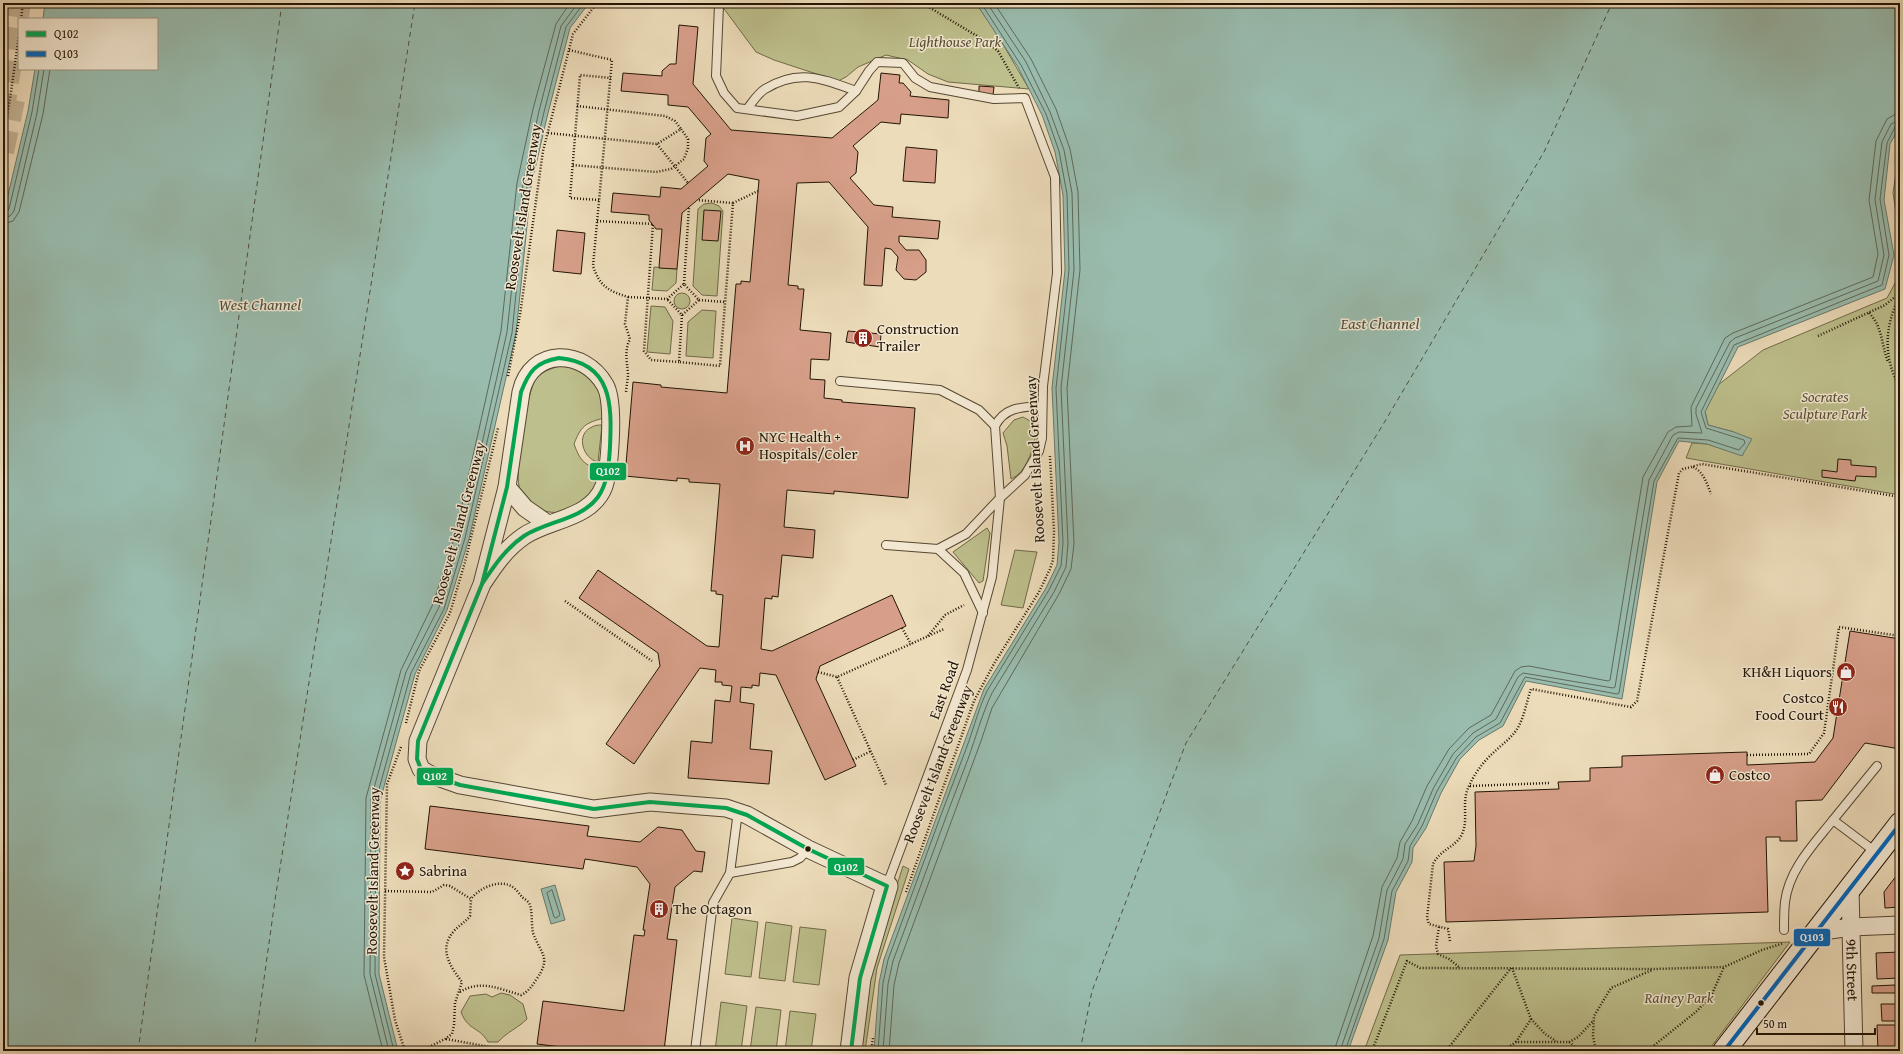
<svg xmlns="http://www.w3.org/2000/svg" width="1903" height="1054" font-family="'Gentium Book Plus',serif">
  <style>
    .green { fill: #bdbf8c; stroke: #706a48 }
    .water { fill: #99bcae; stroke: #69796a }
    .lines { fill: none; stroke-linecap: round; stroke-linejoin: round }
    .shore { stroke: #5e685a; stroke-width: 1 }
    .ferry { stroke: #4c4f40; stroke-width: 1; stroke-dasharray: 5 4; stroke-linecap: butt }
    .building { fill: #d79f89; stroke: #221505 }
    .motorway-tunnel { stroke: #c4b496; stroke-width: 22; stroke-dasharray: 22 11; stroke-linecap: butt }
    .service-casing { stroke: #554732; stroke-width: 10 }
    .minor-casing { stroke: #554732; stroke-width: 19 }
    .tertiary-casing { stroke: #554732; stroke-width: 23 }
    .secondary-casing { stroke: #221505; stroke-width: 24 }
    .path { stroke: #221505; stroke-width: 2.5; stroke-dasharray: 1 2; stroke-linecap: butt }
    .service { stroke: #f3e8d2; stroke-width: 8 }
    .minor { stroke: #f3e8d2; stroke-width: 17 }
    .tertiary { stroke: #f3e8d2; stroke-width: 21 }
    .secondary { stroke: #f3e8d2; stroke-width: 22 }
    .bus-1-casing { stroke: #f3e8d2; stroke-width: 7 }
    .bus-2-casing { stroke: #f3e8d2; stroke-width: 7 }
    .bus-1 { stroke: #00a651; stroke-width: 4 }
    .bus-2 { stroke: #0065bd; stroke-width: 4 }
    .bus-dot { fill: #221505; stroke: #f3e8d2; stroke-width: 1.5 }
    .labels { text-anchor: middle; stroke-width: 3; stroke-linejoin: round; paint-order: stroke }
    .park-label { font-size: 15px; font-style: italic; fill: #585034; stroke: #f3e8d2 }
    .street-label { font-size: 15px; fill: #221505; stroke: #f3e8d2 }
    .poi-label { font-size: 15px; fill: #221505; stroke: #f3e8d2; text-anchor: start }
    .water-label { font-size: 16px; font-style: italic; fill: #4c4f40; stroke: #f3e8d2 }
    .line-badge { stroke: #f3e8d2; stroke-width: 1.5 }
    .badge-label { font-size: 11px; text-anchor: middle; font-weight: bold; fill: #fff }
  </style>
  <rect width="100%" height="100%" fill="#eddcba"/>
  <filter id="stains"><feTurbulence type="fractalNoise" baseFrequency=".005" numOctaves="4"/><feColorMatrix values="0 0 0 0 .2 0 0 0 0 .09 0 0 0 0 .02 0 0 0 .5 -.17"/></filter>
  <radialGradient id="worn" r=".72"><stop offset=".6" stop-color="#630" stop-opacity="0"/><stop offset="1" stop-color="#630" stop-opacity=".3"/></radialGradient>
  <g class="green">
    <path d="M716,3H976L997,34L1029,89L948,82L928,74L908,60L886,55L858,67L846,77L838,81L774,60L756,52L722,6Z"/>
    <path d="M1900,145V241L1893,193Z"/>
    <path d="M712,203L719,206L723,211L717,296L702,295L693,286L698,209L704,204Z"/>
    <path d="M654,267L677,269L676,283L667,291L652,290Z"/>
    <path d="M1900,274V495L1686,458L1692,443L1707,444L1743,455L1734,432L1708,425L1705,411L1718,385L1763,350L1887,298Z"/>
    <circle cx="682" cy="301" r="8"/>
    <path d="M651,306L665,307L673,321L670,354L647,352Z"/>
    <path d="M702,310L716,311L713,358L686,356L688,322Z"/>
    <path d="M560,366L575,368L587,374L603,395L604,418C585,423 581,426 574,444C580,460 583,464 599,470C594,495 591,495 570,508C551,520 525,506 519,486C515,472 527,390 536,379C543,371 550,369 560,366Z"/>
    <path d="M1023,417L1032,422L1036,434C1033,449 1027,472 1011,479L1007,446L1003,433L1014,420Z"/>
    <path d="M602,425L598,462C583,459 575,434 592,427C595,425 599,425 602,425Z"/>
    <path d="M987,528L990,533L983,581L979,583L953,552Z"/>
    <path d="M1015,550L1037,552L1023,608L1001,605Z"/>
    <path d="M903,866L909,869L877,968L865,1051H859L866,993L880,939Z"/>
    <path d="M732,918L758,922L751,977L725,974Z"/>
    <path d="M766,922L792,926L785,981L759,978Z"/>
    <path d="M800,927L826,930L819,985L793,982Z"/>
    <path d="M1790,942L1708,1051H1364L1400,955Z"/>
    <path d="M501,993L510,995L523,1004L527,1019C518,1028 507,1032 498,1042H488C480,1027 468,1031 461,1012L470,996L486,994L492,997Z"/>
    <path d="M721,1002L747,1006L741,1051H715Z"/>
    <path d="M756,1007L781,1010L776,1051H750Z"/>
    <path d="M790,1011L816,1014L811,1051H785Z"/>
  </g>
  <g class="water">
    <path d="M45,3H589L570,28L548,113L531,186L516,334L469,539L447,610L415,674L380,801L379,974L398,1051H3V216L28,111L35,69H157V19H43Z"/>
    <path d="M976,3H1900V126L1890,144L1884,200L1894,255L1885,289L1738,347L1705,412L1708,425L1734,432L1752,439L1742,456L1707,444L1679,441L1657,482L1622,699L1526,681L1503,726L1479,740L1460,759L1441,793L1426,828L1413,848L1412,862L1396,892L1388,940L1348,1051H874L879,983L884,959L984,689L1046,588L1057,565L1059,542L1052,388L1065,270L1063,195L1055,152L1042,115L1018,67Z"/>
    <path d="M555,885L565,920L551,924L541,889Z"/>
  </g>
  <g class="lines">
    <g class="shore">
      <path d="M3,213L7,212L9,209L32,112L39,69"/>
      <path d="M3,218L10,216L14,211L37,113L44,69"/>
      <path d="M3,224L13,221L19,212L43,114L50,69"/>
      <path d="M552,890L560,915L556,918L554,917L547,893Z"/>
      <path d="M383,1051L364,975L366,798L401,670L433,604L455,536L501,331L517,183L533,109L556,24L570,3"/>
      <path d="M389,1051L370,974L371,799L406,672L439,607L461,537L507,332L523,184L539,111L561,26L578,3"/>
      <path d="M394,1051L375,974L376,800L411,673L444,609L465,538L512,333L527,185L544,112L566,27L584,3"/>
      <path d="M878,1051L883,983L888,960C913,892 937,824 963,757C972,735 977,712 987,691L1049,590L1061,566L1063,543L1056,388L1069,270L1067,194L1059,151L1046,114L1021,65L981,3"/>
      <path d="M883,1051L888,984L893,961C918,894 942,826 968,759C976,737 982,714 992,693L1054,592L1066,567L1068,543L1061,388L1074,270L1072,193L1064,150L1050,112L1026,62L987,3"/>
      <path d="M889,1051L894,985L899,963L981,741L992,708L1059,594L1071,569L1074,544L1067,388L1080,270L1078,192L1070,149L1056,109L1031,59L994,3"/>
      <path d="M1334,1051L1373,936L1382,887L1397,858L1400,842L1412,821L1427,786L1449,749L1469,728L1491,715L1515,671L1521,667L1529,666L1608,681L1610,680L1643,477L1668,432L1676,427L1692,426L1691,407L1725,338L1733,333L1873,277L1878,254L1869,200L1876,141L1887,119L1894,115L1900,114"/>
      <path d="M1340,1051L1379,938L1387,890L1403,859L1405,844L1418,824L1433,789L1453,754L1473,733L1496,719L1518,677L1523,673L1613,688L1615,687L1649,480L1673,435L1679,432L1702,433L1696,414V408L1730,342L1735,338L1878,281L1884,255L1875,200L1882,142L1891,124L1900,120"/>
      <path d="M1345,1051L1384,939L1392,891L1408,861L1410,846L1422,826L1437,791L1457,757L1476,737L1500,723L1525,677L1617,694L1619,693L1654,481L1678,438L1708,440L1739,450L1745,443L1744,440L1706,428L1701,412L1734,345L1882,285L1889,255L1880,199L1887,143L1895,127L1900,125"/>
    </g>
    <g class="ferry">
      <path d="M138,1051L282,3"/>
      <path d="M254,1051L275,900L415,3"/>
      <path d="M1080,1051L1092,991L1186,743L1384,423L1544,152L1612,3"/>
    </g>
  </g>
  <g class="building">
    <path d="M679,25L698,27L693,84L731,130L832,138L878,100L881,73L900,75L899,83H903L911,92L910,96L949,100L948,118L901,114L900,124L881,122L853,146L858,152L856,173L850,178L874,205L893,207L892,217L940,221L938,239L899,236V242L906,250H919L926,260V272L916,280L904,279L896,270L898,257L891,249L885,248L882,286L864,285L868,227L829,182L797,183L788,285L798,286V289H804L800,330L831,333L829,360L811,359L810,379L825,380L824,398L842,400V402L915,408L908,498L834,491V494L787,490L784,527L815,530L813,558L782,555L778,597L772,596V599L765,598L761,649L772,651L892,595L906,626L820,666L816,679L856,766L825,780L776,675L760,673L759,686L752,685V688L741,687L740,702L754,704L750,749L772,751L769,784L688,778L691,741L712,743L715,700L730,702L732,686L722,685V682H715L716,670L700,668L634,764L606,744L660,666L658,653L579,598L598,570L707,646L719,647L723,595L716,594V591H711L720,484L689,482V479L677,478V481L625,476L633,382L661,385V387L727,393L736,284H741V281L750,282L759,180L728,174L682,213L677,269L659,268L662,229H656L649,220V215L611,212L613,193L660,197L661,187L681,189L708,166L704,161L706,138L711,134L688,107L668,105V95L621,91L623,73L662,76V71L670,64H676Z"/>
    <path d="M979,86L994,87L993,95L979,94Z"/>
    <path d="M906,147L937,150L935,183L903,181Z"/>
    <path d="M704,210L721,211L718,241L702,240Z"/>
    <path d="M557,230L585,233L581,274L553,271Z"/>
    <path d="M848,331L881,334L880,347L846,342Z"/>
    <path d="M1838,459L1851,460V465L1876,467V477L1856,476L1855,481L1822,477V470L1837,472Z"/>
    <path d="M1850,631L1900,639V749L1865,743L1822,800L1796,801L1797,841H1780V837H1766L1768,912L1446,922L1444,862L1474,861L1476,846L1475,792L1559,789L1558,782L1590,781V768L1622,767V756L1747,752V765L1815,762L1833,738Z"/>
    <path d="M430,806L589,826L587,836L640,842L658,827L682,830L696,851L705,852L702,872L694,871L675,887L667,939L677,940L664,1051H593L537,1044L543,1001L624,1011L634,935L644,936L645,930H643L650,884L637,867L585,859L583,869L425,849Z"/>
    <path d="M1900,871V907L1885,908L1884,892Z"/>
    <path d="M1900,952V978L1877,979L1876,953Z"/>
    <path d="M1895,985L1896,993H1872V986Z"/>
    <path d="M1881,1004H1900V1021H1882Z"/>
    <path d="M1877,1025H1896V1027H1900V1048H1896V1051H1878Z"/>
  </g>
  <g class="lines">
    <g class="motorway-tunnel">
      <path d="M3,115L20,3"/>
      <path d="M3,152L14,100"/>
    </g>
    <defs>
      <g id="service">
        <path d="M719,5L716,76L724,93L737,108L797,116L839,107L856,91L869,71L877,62L903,63L915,78L930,87L994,99L1025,98L1055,177L1057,273L1043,386L1042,438L1039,451L1025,475L1000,498L966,534L938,549L886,545"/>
        <path d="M747,109C752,103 758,93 765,89C799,68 823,79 856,91"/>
        <path d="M840,381L940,390L979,410L995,426"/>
        <path d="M938,549L964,573L983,613"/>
        <path d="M1833,820L1877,766"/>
        <path d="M730,873L792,862L800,858L808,849"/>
        <path d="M887,885L967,670L992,577L1000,498L995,426C1005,407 1022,407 1041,406"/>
        <path d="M1784,930C1784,921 1784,911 1785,902C1789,869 1814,844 1833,820L1877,853"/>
        <path d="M695,1051L713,903L730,873L738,811"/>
      </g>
      <g id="minor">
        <path d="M507,487L525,508L548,524"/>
        <path d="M482,584C494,566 505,549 524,536C549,519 592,519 604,486C610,467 615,402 605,385C584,348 531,347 521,392L507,487L482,584L418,741L417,759L421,769L429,774L460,785L594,809L650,802L726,808L747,815L808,849L887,886"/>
        <path id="s1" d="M1850,889L1854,1051"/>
        <path d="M1816,932L1851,927L1900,925"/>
      </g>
      <path id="tertiary" d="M851,1051L860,978L887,886"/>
      <path id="secondary" d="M1724,1051L1900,824"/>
    </defs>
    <use href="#service" class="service-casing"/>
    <use href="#minor" class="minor-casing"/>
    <use href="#tertiary" class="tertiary-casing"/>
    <use href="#secondary" class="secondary-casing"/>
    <g class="path">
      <path d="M689,3L708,4"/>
      <path d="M922,3L987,42L998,51L1019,88"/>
      <path d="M21,19L23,3"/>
      <path d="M569,50L612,60L593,266C600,287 609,291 628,297L625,324L630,339C624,351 627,361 628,374C628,380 626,387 626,394"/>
      <path d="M577,106L665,116L675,121L681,129"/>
      <path d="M548,133L657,144L681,129L688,139V148L684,159L671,169L656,172L572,165"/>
      <path d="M3,136L10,99L19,35"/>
      <path d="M657,144L688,183"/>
      <path d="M599,200L570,198L580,75L611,78"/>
      <path d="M733,203L758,191"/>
      <path d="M597,221L653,224L644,351L651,360L679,362"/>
      <path d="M684,284L689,207"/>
      <path d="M1900,295C1884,328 1883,356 1900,389"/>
      <path d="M628,297L667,299L684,284L699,300L682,315L667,299"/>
      <path d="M699,300L725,302"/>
      <path d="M1869,313C1883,327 1881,344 1888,362"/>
      <path d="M682,315L679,362L720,366L733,203L697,200"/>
      <path d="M1818,336L1885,305L1900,293"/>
      <path d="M508,376L520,315L543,151L573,34L597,3"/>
      <path d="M1693,467C1704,472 1707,484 1711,494"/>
      <path d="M565,601L652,661"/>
      <path d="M902,628L911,644"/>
      <path d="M928,636L945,615L964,605"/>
      <path d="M818,672L837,677L944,629"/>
      <path d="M837,677L886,785"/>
      <path d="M406,723L419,671L450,613L465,562L498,428"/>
      <path d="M401,747L387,784L384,957L395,1020L405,1051"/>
      <path d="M1747,755L1809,754L1824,733L1839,627L1900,636"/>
      <path d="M853,760L871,751"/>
      <path d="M1470,786L1549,783"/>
      <path d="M385,891L432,892L444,885L450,886L471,899L470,916C466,922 459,925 454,931C438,949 450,966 462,982L455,1003L454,1025L452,1034L445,1039L421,1051"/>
      <path d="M906,892L974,701L995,662L1039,592L1050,569L1053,560L1054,531L1050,456"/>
      <path d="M1439,927L1436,946L1438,954L1449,959L1459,967"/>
      <path d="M1450,941L1448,929L1429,924L1427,918L1433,864C1441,849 1454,848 1461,836C1469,822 1462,806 1467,791C1472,777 1482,763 1493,753C1500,746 1509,740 1515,732C1524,720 1526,703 1531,689L1625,706L1631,707L1637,701L1679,473L1683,469L1702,464L1900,497"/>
      <path d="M1512,968L1531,1019L1516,1042"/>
      <path d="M460,992C481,979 499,989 521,995C528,992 532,986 536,980C552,957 541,955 533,933C531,924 533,911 529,903C527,900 524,899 522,897C519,893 515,888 511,886C498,879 478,889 471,899"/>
      <path d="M1531,1019L1545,1034L1556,1041"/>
      <path d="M446,1039L512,1051"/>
      <path d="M1569,1042L1578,1037L1593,1021"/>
      <path d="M871,1051L873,1038"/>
      <path d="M1372,1051L1407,961L1420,968L1654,969L1724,967L1762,950L1784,943"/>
      <path d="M1446,1051L1511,968"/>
      <path d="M1503,1051L1516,1042H1569L1580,1051"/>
      <path d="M1596,1051L1593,1036L1594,1016L1611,988L1652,970"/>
      <path d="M1647,1051L1697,1011L1712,994L1724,967"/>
    </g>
    <use href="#service" class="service"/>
    <use href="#minor" class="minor"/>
    <use href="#tertiary" class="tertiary"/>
    <use href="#secondary" class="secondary"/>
    <defs>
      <g id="bus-1">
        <path d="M559,358C612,363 612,404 610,447C609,463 608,483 598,497C581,520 547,521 524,536C506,548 494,566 482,584L507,487L521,392C529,371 536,362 559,358Z"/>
        <path d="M482,584L418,741L417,759L421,769L429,774L460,785L594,809L650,802L726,808L747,815L808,849L887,886L860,978L851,1051"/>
      </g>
      <path id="bus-2" d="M1724,1051L1900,824"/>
    </defs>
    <use href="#bus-1" class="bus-1-casing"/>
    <use href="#bus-2" class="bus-2-casing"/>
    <use href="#bus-1" class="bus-1"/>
    <use href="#bus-2" class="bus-2"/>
  </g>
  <defs>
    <symbol id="building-disc" viewBox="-11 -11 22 22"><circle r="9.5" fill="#8f2418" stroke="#f3e8d2"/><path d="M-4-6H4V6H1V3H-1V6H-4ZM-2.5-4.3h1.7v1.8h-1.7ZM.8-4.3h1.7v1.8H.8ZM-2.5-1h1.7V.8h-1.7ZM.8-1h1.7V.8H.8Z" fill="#fff"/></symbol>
    <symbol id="hospital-disc" viewBox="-11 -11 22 22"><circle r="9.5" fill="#8f2418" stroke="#f3e8d2"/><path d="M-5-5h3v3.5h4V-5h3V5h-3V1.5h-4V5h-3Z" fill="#fff"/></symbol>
    <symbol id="shop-disc" viewBox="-11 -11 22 22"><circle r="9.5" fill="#8f2418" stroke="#f3e8d2"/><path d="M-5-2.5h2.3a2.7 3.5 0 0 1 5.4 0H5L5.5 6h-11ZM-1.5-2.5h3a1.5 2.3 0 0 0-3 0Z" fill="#fff"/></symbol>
    <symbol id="restaurant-disc" viewBox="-11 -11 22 22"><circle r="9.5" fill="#8f2418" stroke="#f3e8d2"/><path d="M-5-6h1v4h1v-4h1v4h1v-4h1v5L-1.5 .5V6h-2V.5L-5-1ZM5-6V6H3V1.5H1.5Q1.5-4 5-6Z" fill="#fff"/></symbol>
    <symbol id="sight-disc" viewBox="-11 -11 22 22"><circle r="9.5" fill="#8f2418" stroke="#f3e8d2"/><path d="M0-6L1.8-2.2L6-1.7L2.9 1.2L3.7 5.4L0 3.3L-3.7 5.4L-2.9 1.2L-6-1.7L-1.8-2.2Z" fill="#fff"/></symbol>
  </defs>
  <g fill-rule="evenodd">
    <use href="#building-disc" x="852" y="327" width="22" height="22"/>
    <use href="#hospital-disc" x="734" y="435" width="22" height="22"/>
    <use href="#shop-disc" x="1835" y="661" width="22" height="22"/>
    <use href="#restaurant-disc" x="1827" y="696" width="22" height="22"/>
    <use href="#shop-disc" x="1704" y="764" width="22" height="22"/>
    <use href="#sight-disc" x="394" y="860" width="22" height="22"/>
    <use href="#building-disc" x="648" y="898" width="22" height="22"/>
  </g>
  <g class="bus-dot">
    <circle cx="808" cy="849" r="3.5"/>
    <circle cx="1761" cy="1003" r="3.5"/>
  </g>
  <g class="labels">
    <g class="park-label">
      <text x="955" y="47">Lighthouse Park</text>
      <text x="1825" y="402">Socrates<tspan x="1825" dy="17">Sculpture Park</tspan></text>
      <text x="1679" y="1003">Rainey Park</text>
    </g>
    <g class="street-label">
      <text transform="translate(523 207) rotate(-81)" y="5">Roosevelt Island Greenway</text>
      <text transform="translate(1035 459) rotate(-93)" y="5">Roosevelt Island Greenway</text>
      <text transform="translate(459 523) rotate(-75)" y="5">Roosevelt Island Greenway</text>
      <text transform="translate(944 690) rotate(-70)" y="5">East Road</text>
      <text transform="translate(938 764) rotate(-69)" y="5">Roosevelt Island Greenway</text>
      <text transform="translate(373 871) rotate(-89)" y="5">Roosevelt Island Greenway</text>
      <text dy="5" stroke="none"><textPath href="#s1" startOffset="81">9th Street</textPath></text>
    </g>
    <g class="poi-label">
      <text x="877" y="334">Construction<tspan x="877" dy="17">Trailer</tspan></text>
      <text x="759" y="442">NYC Health +<tspan x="759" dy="17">Hospitals/Coler</tspan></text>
      <text x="1832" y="677" text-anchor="end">KH&amp;H Liquors</text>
      <text x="1824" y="703" text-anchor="end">Costco<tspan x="1824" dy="17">Food Court</tspan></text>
      <text x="1729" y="780">Costco</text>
      <text x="419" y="876">Sabrina</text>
      <text x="673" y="914">The Octagon</text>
    </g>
    <g class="water-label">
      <text x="260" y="310">West Channel</text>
      <text x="1380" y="329">East Channel</text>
    </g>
  </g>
  <g class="line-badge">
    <rect x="589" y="462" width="38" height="19" rx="4" fill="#00a651"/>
    <rect x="416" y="767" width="38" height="19" rx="4" fill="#00a651"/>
    <rect x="827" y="857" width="38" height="19" rx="4" fill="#00a651"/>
    <rect x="1793" y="928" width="38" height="19" rx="4" fill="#0065bd"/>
  </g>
  <g class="badge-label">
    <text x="608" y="475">Q102</text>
    <text x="435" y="780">Q102</text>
    <text x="846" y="871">Q102</text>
    <text x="1812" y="941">Q103</text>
  </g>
  <rect width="1903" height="1054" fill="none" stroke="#eddcba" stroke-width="16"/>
  <rect x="4" y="4" width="1895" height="1046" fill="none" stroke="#221505" stroke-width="2"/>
  <rect x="8" y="8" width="1887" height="1038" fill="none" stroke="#221505"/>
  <rect x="18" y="18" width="140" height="52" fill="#f3e8d2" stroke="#9f9480"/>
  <rect x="26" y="31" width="20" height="6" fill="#00a651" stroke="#9f9480"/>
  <text x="54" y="38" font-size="12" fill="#221505">Q102</text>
  <rect x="26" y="51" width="20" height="6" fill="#0065bd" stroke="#9f9480"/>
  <text x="54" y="58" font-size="12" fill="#221505">Q103</text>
  <path d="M1757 1028v6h118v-6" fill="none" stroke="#221505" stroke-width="2"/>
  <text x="1763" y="1028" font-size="12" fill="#221505" stroke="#f3e8d2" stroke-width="3" paint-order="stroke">50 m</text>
  <rect width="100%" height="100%" filter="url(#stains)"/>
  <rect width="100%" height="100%" fill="url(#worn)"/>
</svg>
